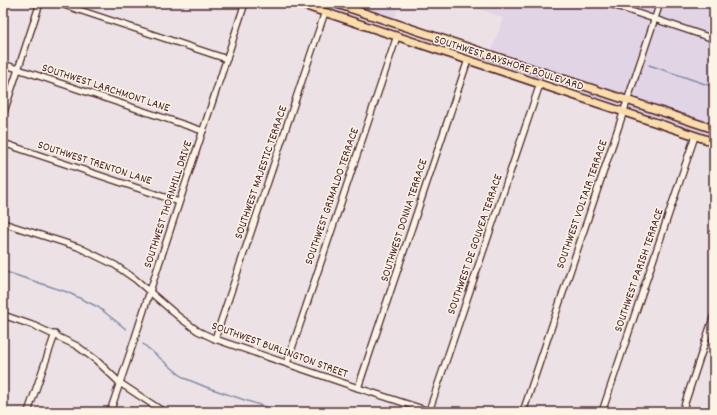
<svg xmlns="http://www.w3.org/2000/svg" width="717" height="415" font-family="Dekko,sans-serif">
  <style>
    .built { fill: #e1d4e5 }
    .lines { fill: none; stroke-linecap: round; stroke-linejoin: round }
    .stream { stroke: #7e8daa; stroke-width: 1.5 }
    .minor-casing { stroke: #4a1f2b; stroke-width: 8 }
    .major-casing { stroke: #4a1f2b; stroke-width: 10 }
    .minor { stroke: #fcf5e5; stroke-width: 5.5 }
    .major { stroke: #fbddab; stroke-width: 7 }
    .labels { text-anchor: middle; stroke-width: 3; stroke-linejoin: round; paint-order: stroke }
    .street-label { font-size: 12px; fill: #4a1f2b; stroke: #fcf5e5 }
  </style>
  <rect width="100%" height="100%" fill="#ece2e5"/>
  <filter id="ink" filterUnits="userSpaceOnUse"><feTurbulence type="fractalNoise" baseFrequency=".025" numOctaves="2"/><feDisplacementMap in="SourceGraphic" scale="8" xChannelSelector="R" yChannelSelector="G"/><feConvolveMatrix kernelMatrix="1 2 1 2 8 2 1 2 1" color-interpolation-filters="sRGB"/></filter>
  <g filter="url(#ink)">
    <g class="built">
      <path d="M312,3H326L379,21L375,22L345,12L341,13Z"/>
      <path d="M343,3H400L394,20Z"/>
      <path d="M464,3H598L651,21L625,97L491,52L503,18Z"/>
      <path d="M616,3H657L652,15Z"/>
      <path d="M663,3H714V36L658,17Z"/>
      <path d="M656,22L714,42V126L631,99Z"/>
      <path d="M489,57L623,102L621,107L487,63Z"/>
      <path d="M629,104L714,132V135L709,136L627,109Z"/>
    </g>
    <g class="lines">
      <g class="stream">
        <path d="M649,65L714,87"/>
        <path d="M3,271L67,292L98,307L126,329"/>
        <path d="M143,344L184,378L206,387L280,412"/>
      </g>
      <defs>
        <g id="minor">
          <path d="M58,3L227,59"/>
          <path d="M607,3L714,39"/>
          <path d="M3,64L203,131"/>
          <path d="M3,115L40,3"/>
          <path d="M3,143L179,202"/>
          <path d="M3,223L78,247L115,265L135,279L179,317L198,331L215,339L358,388L432,412"/>
          <path d="M3,315L35,326L77,346L96,360L120,383L164,412"/>
          <path d="M215,339L325,12"/>
          <path d="M287,363L397,36"/>
          <path d="M358,388L468,60"/>
          <path d="M429,411L540,84"/>
          <path d="M28,412L55,334"/>
          <path d="M110,412L133,344L150,291L245,3"/>
          <path d="M523,412L660,3"/>
          <path d="M602,412L695,136"/>
          <path d="M682,412L714,315"/>
        </g>
        <g id="major">
          <path d="M297,3L714,142"/>
          <path d="M334,3L714,129"/>
        </g>
      </defs>
      <use href="#minor" class="minor-casing"/>
      <use href="#major" class="major-casing"/>
      <use href="#minor" class="minor"/>
      <use href="#major" class="major"/>
    </g>
  </g>
  <g class="labels">
    <g class="street-label">
      <text transform="translate(509 62) rotate(18)" y="4">SOUTHWEST BAYSHORE BOULEVARD</text>
      <text transform="translate(106 87) rotate(18)" y="4">SOUTHWEST LARCHMONT LANE</text>
      <text transform="translate(95 162) rotate(18)" y="4">SOUTHWEST TRENTON LANE</text>
      <text transform="translate(260 172) rotate(-71)" y="4">SOUTHWEST MAJESTIC TERRACE</text>
      <text transform="translate(331 196) rotate(-71)" y="4">SOUTHWEST GRIMALDO TERRACE</text>
      <text transform="translate(167 204) rotate(-72)" y="4">SOUTHWEST THORNHILL DRIVE</text>
      <text transform="translate(581 204) rotate(-71)" y="4">SOUTHWEST VOLTAIR TERRACE</text>
      <text transform="translate(403 220) rotate(-72)" y="4">SOUTHWEST DONNA TERRACE</text>
      <text transform="translate(474 244) rotate(-71)" y="4">SOUTHWEST DE GOUVEA TERRACE</text>
      <text transform="translate(638 270) rotate(-71)" y="4">SOUTHWEST PARISH TERRACE</text>
      <text transform="translate(280 349) rotate(20)" y="4">SOUTHWEST BURLINGTON STREET</text>
    </g>
  </g>
  <rect width="717" height="415" fill="none" stroke="#fcf5e5" stroke-width="16"/>
  <rect x="8" y="8" width="701" height="399" fill="none" stroke="#4a1f2b" stroke-width="1.5" filter="url(#ink)"/>
</svg>
